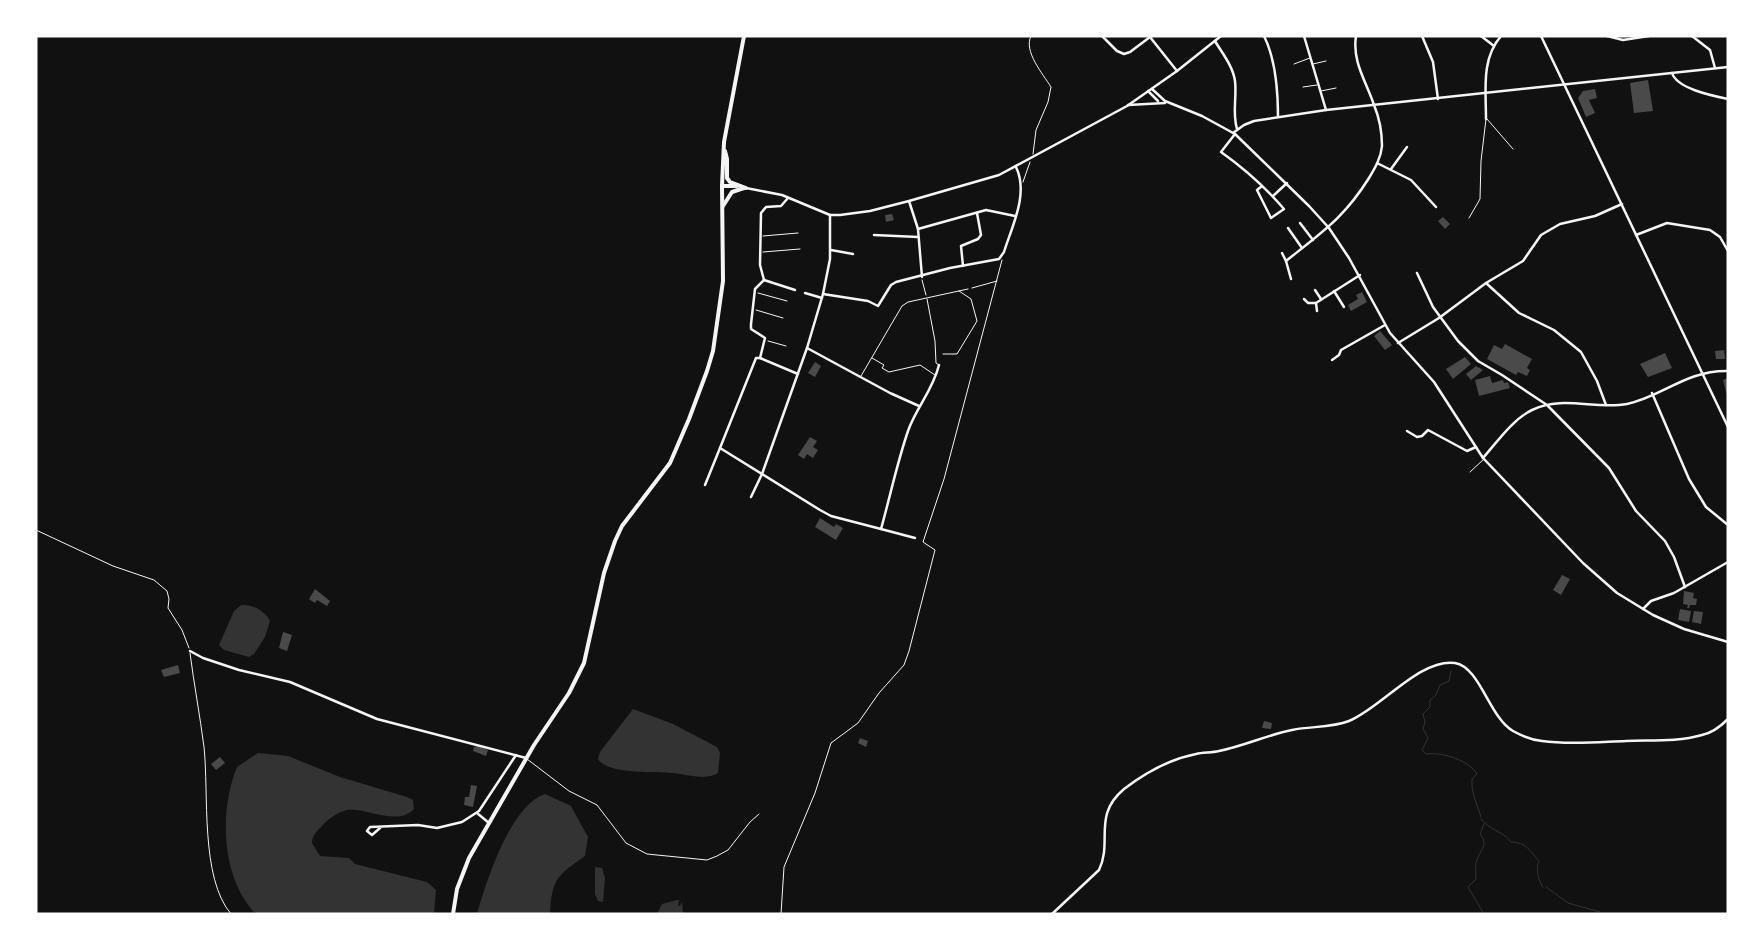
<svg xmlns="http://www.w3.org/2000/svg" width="1764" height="950" font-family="'Roboto Condensed',sans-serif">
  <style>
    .water { fill: #333 }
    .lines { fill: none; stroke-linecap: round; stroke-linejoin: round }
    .stream { stroke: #333; stroke-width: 1 }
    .building { fill: #4a4a4a }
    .path { stroke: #f5f5f5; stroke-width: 1 }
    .service { stroke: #f5f5f5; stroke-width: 1 }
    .minor { stroke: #f5f5f5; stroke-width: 2.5 }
    .tertiary { stroke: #f5f5f5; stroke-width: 2.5 }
    .primary { stroke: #f5f5f5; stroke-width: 4 }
  </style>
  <rect width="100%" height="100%" fill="#111"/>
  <g class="water">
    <path d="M241,605C253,604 265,611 270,621L265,637L254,654L249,657L224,650L219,645L234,611Z"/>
    <path d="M633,709L673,724L717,747L720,753L718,773C706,781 686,774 672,773C655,771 608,775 598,759L600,752Z"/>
    <path d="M258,753L288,756L340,777L407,797L413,800L414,809C397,827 367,807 347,810C337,812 327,820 321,827C316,832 312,836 312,843L320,856L349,858L355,864L427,882L436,890L434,914H256C221,878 219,811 237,767Z"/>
    <path d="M545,794L571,806L588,837L585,856C557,876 552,878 550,914H477C487,880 510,806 545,794Z"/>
    <path d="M595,867L602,868L605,878L603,902L598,901L595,894Z"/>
    <path d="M677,900H679L678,905L680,906L682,902L683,914H657L662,904Z"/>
  </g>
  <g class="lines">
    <g class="stream">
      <path d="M1451,671L1449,681L1440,685L1436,695L1430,700V707L1423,714L1425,722L1423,729L1428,738L1422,750L1426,754C1442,752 1469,760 1477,774L1472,779C1471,793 1477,804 1481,817"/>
      <path d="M1481,819C1489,830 1503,831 1511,842C1526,842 1530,851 1539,861C1535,869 1539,882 1543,887"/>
      <path d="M1484,824L1480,834C1490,845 1478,852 1476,863C1475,867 1476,874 1476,879L1468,887L1484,914"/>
      <path d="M1546,887L1568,903L1600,912"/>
    </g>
  </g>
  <g class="building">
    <path d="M1648,80L1653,111L1634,113L1630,83Z"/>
    <path d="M1595,89L1597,98L1589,100L1595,113L1586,117L1578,98L1583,91Z"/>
    <path d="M892,214L894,220L886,222L885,215Z"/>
    <path d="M1443,217L1450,224L1445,229L1438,221Z"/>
    <path d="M1362,292L1367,302L1351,311L1348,305L1358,299L1356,295Z"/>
    <path d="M1380,331L1392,345L1385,350L1374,336Z"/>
    <path d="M1505,344L1532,359L1527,368L1530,370L1527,376L1518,372L1516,375L1487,359L1494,345L1502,349Z"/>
    <path d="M1724,350L1725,359H1716L1715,351Z"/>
    <path d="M1665,353L1672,368L1648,377L1640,364Z"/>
    <path d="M1465,357L1471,364L1453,379L1446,369Z"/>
    <path d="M815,362L821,366L815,377L808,373Z"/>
    <path d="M1476,366L1483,370L1471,380L1466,374Z"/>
    <path d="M1490,376L1492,383L1503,380L1504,383L1508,382L1510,388L1479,396L1475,380Z"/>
    <path d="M1728,378V395L1727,396L1723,380Z"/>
    <path d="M810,437L817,441L813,447L818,450L813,458L807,454L804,459L798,455Z"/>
    <path d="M820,518L834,527L836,524L843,528L836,540L815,527Z"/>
    <path d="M1562,575L1570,579L1561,595L1553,590Z"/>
    <path d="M315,589L330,601L327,606L317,600L315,603L309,599Z"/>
    <path d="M1684,591L1694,593L1693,598L1697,599L1696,605H1690L1689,608H1687L1688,605L1683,604Z"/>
    <path d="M1680,609L1691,611L1689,622L1678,620Z"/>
    <path d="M1694,611L1703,612L1701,624L1692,622Z"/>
    <path d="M283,632L292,635L287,651L279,648Z"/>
    <path d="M178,665L180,673L164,677L161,670Z"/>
    <path d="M1264,721L1272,723L1271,729L1262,728Z"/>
    <path d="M860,738L868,741L866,747L858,743Z"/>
    <path d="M478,746L488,750L486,756L473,751L474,747Z"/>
    <path d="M220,757L225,763L216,770L211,764Z"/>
    <path d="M471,785L477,786L473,807L464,805L465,797H469Z"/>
  </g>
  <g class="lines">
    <g class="path">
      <path d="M1031,36C1023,51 1043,74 1051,87L1048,102L1036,130L1033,154"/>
      <path d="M1023,182L1030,162"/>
      <path d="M763,236L798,233"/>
      <path d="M763,252L800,249"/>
      <path d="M922,280L926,295"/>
      <path d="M972,288L997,281"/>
      <path d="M758,293L787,301"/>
      <path d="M756,310L783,318"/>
      <path d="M768,341L786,346"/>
      <path d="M36,530L113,566L154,580L167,591L169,599L168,608L182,630L189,648"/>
      <path d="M781,914L784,867L815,793L831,743L858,723L879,693L904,665L909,651L935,550L923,542L944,479L1002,260"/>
    </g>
    <g class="service">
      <path d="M1294,64L1310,58"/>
      <path d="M1313,64L1326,61"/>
      <path d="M1303,87L1317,85"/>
      <path d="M1321,91L1336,88"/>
      <path d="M1487,119L1513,149"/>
      <path d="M1469,218L1480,199L1481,161L1486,119"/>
      <path d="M927,299L935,341L936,363L939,365"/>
      <path d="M943,354H957L977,321L971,299L959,291"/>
      <path d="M872,358L884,365L882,368L889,372L920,365L935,375"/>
      <path d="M861,376L902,306L908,302L968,289"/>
      <path d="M1470,472L1484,459"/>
      <path d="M190,653C194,684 200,716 204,747C209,793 200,878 231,914"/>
      <path d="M527,759L569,791L597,805L626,843L647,854L707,860L717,856L728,850L750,822L759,814"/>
    </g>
    <g class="minor">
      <path d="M1102,36L1117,51L1124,54L1130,52L1150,37"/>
      <path d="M1264,36C1276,60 1278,92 1278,117"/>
      <path d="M1304,36L1326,110"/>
      <path d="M1422,36L1433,62L1438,99"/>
      <path d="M1481,36L1494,46"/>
      <path d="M1607,36L1623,40L1649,36"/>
      <path d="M1692,36L1710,50L1715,68"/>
      <path d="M1150,37L1177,71"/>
      <path d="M1215,41C1222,53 1233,66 1235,81C1237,97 1232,113 1237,129"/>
      <path d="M1672,73C1677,89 1714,96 1728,99"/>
      <path d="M1486,119C1486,90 1481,59 1501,36"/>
      <path d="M1233,133L1244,125L1254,121L1326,110L1728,67"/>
      <path d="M1235,134L1221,152C1245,169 1266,188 1284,209L1271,218L1257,190L1262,186"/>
      <path d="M1377,163L1411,180L1436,207"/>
      <path d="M1391,169L1407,147"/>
      <path d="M1273,196L1287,183"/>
      <path d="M909,201L918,229L922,277"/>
      <path d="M1300,223L1313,240"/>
      <path d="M1288,228L1302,248"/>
      <path d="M918,229L986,210L1015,216"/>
      <path d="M874,235L918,237"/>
      <path d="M1636,235L1667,223L1710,230L1720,237L1728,251"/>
      <path d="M831,250L853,254"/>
      <path d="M1282,253L1286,261C1322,232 1344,218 1369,178C1375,168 1381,158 1382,146C1382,133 1379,117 1374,105C1366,81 1352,62 1356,36"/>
      <path d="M1286,261L1291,279"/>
      <path d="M963,266L961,246L978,239L981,235L977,213"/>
      <path d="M1417,273L1433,307L1458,341L1478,361L1502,375L1547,405L1609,468L1636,511L1665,541L1674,557L1685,587"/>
      <path d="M764,280L760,265L761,213L766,207L781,206L788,198"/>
      <path d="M764,280L795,290"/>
      <path d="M1486,283L1519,313L1554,330L1581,352L1597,381L1606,405"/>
      <path d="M1315,290L1321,299"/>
      <path d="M1334,291L1344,307"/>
      <path d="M805,293L822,298"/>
      <path d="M823,294L868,301L878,306L891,285L896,282L950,268L999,259L1004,252C1012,226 1029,194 1016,167"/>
      <path d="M1304,299L1308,303H1316"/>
      <path d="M1317,311L1316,303L1360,275"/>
      <path d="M1398,343L1439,318L1486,283L1523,261L1541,235L1560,224L1595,216L1622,204"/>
      <path d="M807,348L890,393L919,406"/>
      <path d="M760,358L765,338L751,329V324L755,289L764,280"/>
      <path d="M1332,360L1339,355L1341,350L1385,325"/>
      <path d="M798,374L760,358H756L720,448L820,510L831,516L881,529C890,497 897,463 908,431C916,408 933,390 939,365"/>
      <path d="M1652,393L1689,479L1706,507L1728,525"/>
      <path d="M1407,431L1417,437L1422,436L1428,430L1467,451L1476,447"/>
      <path d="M1483,458C1497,442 1513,419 1532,410C1563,395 1595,410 1627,404C1662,397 1686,370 1728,371"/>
      <path d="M705,485L720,448"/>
      <path d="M751,497L762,474L807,348L823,294L830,259V215"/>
      <path d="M881,529L915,538"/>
      <path d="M1643,609L1651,601L1674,593L1728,562"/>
      <path d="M190,651L203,658L239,670L290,682L377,719L526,758"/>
      <path d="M477,813L489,823"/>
      <path d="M380,828L372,835L367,831L370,827L418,825L437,828L462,822L479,811L516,755"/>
      <path d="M1052,914L1099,870C1113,841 1092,816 1124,789C1145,773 1170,759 1196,754C1203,752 1211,753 1219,751C1244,746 1267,735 1292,730C1311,726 1331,728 1349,721C1380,709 1420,658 1455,663C1480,667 1489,717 1513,731C1522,736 1532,740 1542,741C1569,745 1599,742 1626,741C1651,740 1678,742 1702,735C1712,733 1721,726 1728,719"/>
    </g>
    <g class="tertiary">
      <path d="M1541,36L1728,427"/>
      <path d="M1152,89L1165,101L1202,116L1235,134L1309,206L1329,228L1349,258L1390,333L1434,382L1483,458L1583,563L1617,593L1653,615L1684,629L1728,642"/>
      <path d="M1148,91L1158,101"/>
      <path d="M1128,105L1165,103"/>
      <path d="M746,188L782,195L830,215H840L870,211L909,201L999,175L1127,106L1177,71L1221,36"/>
    </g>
    <g class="primary">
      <path d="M725,151L727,159V178L730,182L746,188"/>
      <path d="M722,186H737"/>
      <path d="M723,206L732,192L744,188"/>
      <path d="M453,914L457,889L469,858L534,745L569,693L584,663L604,573L615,541L622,526L670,463L689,419L707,371L713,351L723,281L722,186L724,142L744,36"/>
    </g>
  </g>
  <rect width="1764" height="950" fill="none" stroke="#ffffff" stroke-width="75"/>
</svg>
